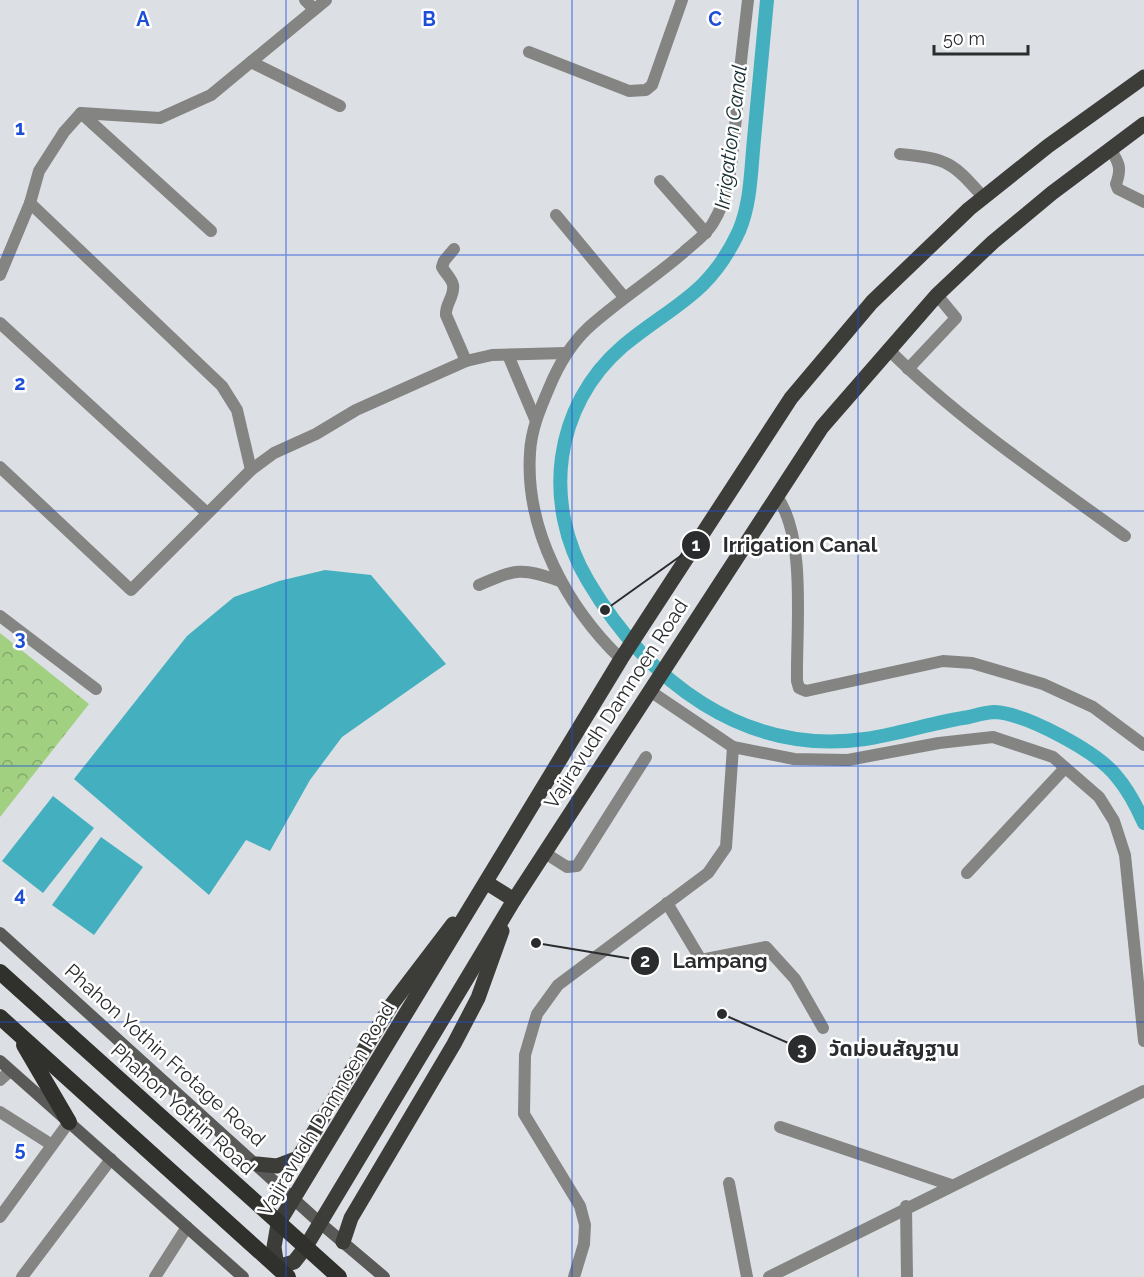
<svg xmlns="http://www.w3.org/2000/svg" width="1144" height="1277" font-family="Raleway,'Noto Sans Thai',sans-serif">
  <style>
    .park { fill: url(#park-crowns) }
    .water { fill: #44b0bf }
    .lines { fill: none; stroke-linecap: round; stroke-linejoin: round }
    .canal { stroke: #44b0bf; stroke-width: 14 }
    .minor { stroke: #848482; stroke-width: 12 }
    .tertiary { stroke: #848482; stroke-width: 12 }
    .secondary { stroke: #595a57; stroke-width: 12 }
    .primary { stroke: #3c3c39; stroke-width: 15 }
    .trunk { stroke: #30302c; stroke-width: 16 }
    .grid { fill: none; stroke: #1d4ed8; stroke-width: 1.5; stroke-opacity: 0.55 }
    .labels { text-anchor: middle; stroke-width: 5; stroke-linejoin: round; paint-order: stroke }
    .street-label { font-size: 20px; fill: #2b2c2e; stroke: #fff }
    .water-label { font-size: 21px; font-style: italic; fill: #162e32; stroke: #fff }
    .grid-label { font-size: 20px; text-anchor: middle; font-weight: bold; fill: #1d4ed8; stroke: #fff; stroke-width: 5; stroke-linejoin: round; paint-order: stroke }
    .leader { fill: none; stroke: #2b2c2e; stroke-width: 2 }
    .callout-dot { fill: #2b2c2e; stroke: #fff; stroke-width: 2 }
    .mark-label { font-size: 18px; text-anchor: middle; font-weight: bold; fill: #fff }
    .callout-label { font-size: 21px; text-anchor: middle; font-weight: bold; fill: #2b2c2e; stroke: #fff; stroke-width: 5; stroke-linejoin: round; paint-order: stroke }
  </style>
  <defs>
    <pattern id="park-crowns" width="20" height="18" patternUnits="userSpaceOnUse" patternTransform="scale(1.5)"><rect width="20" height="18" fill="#a2d081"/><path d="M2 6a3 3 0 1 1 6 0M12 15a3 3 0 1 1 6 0" fill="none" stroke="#84a96a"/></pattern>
  </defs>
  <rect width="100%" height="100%" fill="#dce0e4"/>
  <path class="park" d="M0,633L89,704L0,817Z"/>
  <g class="water">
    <path d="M325,570L371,575L446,664L342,737L310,780L270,851L246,840L209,895L74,779L187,636L234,597L279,581Z"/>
    <path d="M53,796L94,828L43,893L2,861Z"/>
    <path d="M101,837L143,867L94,935L52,905Z"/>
  </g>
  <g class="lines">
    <path class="canal" d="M767,0C763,46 758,93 754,139C751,169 751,203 739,231C709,296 672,305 623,346C553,406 542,504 588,581C647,681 744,756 865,739C900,734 934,722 969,717C977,715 987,712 995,712C1027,714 1098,752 1117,777C1128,790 1137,807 1144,823"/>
    <g class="minor">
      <path d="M305,0L314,9"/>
      <path d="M529,52L629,91L646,90L652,85L682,0"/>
      <path d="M251,62L340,106"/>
      <path d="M81,113L211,231"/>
      <path d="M1110,148C1119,163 1122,168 1116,184L1118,189L1144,202"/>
      <path d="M900,154C949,159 952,162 984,198"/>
      <path d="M660,181L706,233"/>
      <path d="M30,203L222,386L237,410L251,470"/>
      <path d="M556,215L624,297"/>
      <path d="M454,249L444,261L442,267C445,273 452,279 453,285C455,296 445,304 446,315L466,361"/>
      <path d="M0,275L30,203L39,171L64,132L81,113L160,118L211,95L326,0"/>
      <path d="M0,323L207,513"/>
      <path d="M888,349C959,420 1044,477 1125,536"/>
      <path d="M508,355L535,419"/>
      <path d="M908,369L956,318L937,295"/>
      <path d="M0,467L131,590L251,470L274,453L316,434L356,410L466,361L492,355L566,353"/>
      <path d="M776,495C807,537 796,628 797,681L799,688L806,691L943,661L972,663L1043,684L1093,707L1144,745"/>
      <path d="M479,585C516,569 521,567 560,581"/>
      <path d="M0,616L96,689"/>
      <path d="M545,853L567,867L577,866L646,757"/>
      <path d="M967,873L1065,768"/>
      <path d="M667,903L701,960L766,947L795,979L823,1028"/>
      <path d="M0,1080L10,1071"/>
      <path d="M0,1112L52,1145"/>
      <path d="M780,1127L951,1185"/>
      <path d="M729,1183L747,1277"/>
      <path d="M906,1206L907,1277"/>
      <path d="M0,1217L69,1122"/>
      <path d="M22,1277L111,1159"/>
      <path d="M155,1277L187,1227"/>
      <path d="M574,1277L584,1244L585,1225L580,1206L524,1114L525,1055L537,1014L558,985L708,873L726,847L733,747"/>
      <path d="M769,1277L1144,1091"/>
    </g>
    <g class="tertiary">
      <path d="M621,659C567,607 525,530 530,453C531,430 540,409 549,388C558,366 570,345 588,328C619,300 653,279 684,252C694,243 706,235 713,223C732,192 732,152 736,118C739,78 743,39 748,0"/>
      <path d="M650,691L733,747L794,759L848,760L939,743L993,737L1053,757L1099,797L1114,821L1125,855L1144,1041"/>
    </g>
    <g class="secondary">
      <path d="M0,933L319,1222L384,1277"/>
      <path d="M0,1061L243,1277"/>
    </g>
    <g class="primary">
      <path d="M1144,77L1048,146L969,209L872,302L791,398L621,659L278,1224L274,1247L277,1267L294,1262L305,1248L514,900L822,427L937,295L993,242L1052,193L1144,124"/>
      <path d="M487,883L514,900"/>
      <path d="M257,1164L277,1166L298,1158L392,1004L453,924"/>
      <path d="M343,1242L351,1218L454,1044L478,998L502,931"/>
    </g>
    <g class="trunk">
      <path d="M0,972L339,1277"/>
      <path d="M0,1017L288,1277"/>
      <path d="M24,1045L69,1122"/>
    </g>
  </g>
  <path class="grid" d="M286,0V1277M572,0V1277M858,0V1277M0,255H1144M0,511H1144M0,766H1144M0,1022H1144"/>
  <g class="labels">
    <g class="street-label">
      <text transform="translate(616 704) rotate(-57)" y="7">Vajiravudh Damnoen Road</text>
      <text transform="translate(165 1055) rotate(42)" y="7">Phahon Yothin Frotage Road</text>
      <text transform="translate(183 1109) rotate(42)" y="7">Phahon Yothin Road</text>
      <text transform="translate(326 1109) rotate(-59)" y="7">Vajiravudh Damnoen Road</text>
    </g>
    <g class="water-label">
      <text transform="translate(731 137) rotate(-83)" y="7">Irrigation Canal</text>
    </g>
  </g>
  <g class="grid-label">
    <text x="143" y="26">A</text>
    <text x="429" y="26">B</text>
    <text x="715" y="26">C</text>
    <text x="20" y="135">1</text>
    <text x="20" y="390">2</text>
    <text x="20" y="645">3</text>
    <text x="20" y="901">4</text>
    <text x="20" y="1156">5</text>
  </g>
  <path class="leader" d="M605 610L696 545M536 943L645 961M722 1014L802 1049"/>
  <g class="callout-dot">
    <circle cx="605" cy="610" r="6"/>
    <circle cx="536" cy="943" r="6"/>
    <circle cx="722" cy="1014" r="6"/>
    <circle cx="696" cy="545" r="15"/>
    <circle cx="645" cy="961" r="15"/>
    <circle cx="802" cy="1049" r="15"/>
  </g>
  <g class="mark-label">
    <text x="696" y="551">1</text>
    <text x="645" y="967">2</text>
    <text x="802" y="1055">3</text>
  </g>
  <g class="callout-label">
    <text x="800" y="552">Irrigation Canal</text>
    <text x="720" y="968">Lampang</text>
    <text x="894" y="1056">วัดม่อนสัญฐาน</text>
  </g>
  <path d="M934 45v9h94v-9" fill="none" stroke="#2b2c2e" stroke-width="3"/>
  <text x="943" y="45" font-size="18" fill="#2b2c2e" stroke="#ffffff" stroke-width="4.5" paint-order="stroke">50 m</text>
</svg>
